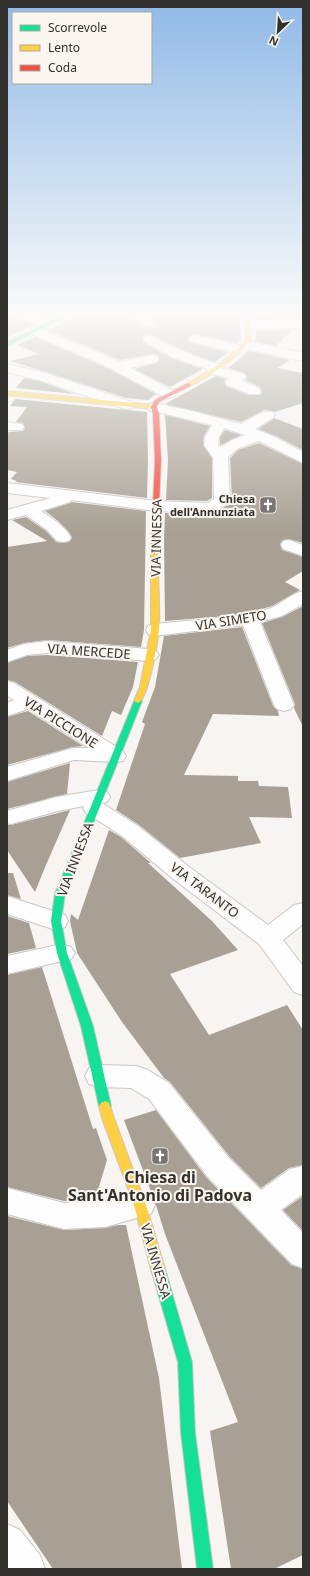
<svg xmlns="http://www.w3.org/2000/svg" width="310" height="1576" font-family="'Noto Sans',sans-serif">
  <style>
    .building { fill: #a8a094 }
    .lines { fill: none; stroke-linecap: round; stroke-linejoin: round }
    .street-casing { stroke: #c9c7c4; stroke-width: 2 }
    .fast-casing { stroke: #c9c7c4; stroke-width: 2 }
    .slow-casing { stroke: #c9c7c4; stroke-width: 2 }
    .jam-casing { stroke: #c9c7c4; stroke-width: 2 }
    .street { fill: #fefdfd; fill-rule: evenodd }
    .fast { fill: #16e098; fill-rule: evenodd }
    .slow { fill: #ffcf43; fill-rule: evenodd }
    .jam { fill: #f24e42; fill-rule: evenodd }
    .labels { text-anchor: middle; stroke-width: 4; stroke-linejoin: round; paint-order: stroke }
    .far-poi-label { font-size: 11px; font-weight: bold; fill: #33312e; stroke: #faf5ee; text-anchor: end }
    .street-label { font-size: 13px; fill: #33312e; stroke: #faf5ee }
    .near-poi-label { font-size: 16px; font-weight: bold; fill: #33312e; stroke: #faf5ee }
  </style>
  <rect width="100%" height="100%" fill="#f7f4f1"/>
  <g class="building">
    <path d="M34,312H60L48,318Z"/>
    <path d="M81,312H128L139,324L151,329L155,328L157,324L144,312H239L241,338L237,343L195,334L190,335L188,340L191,343L228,352L215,362L185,351L150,334L145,335L142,338L144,343L173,359L203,369L170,387L134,369L157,363L159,359L157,355L152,354L120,360L48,330L79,316Z"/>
    <path d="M254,312H303V319L254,320Z"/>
    <path d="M16,317L34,325L7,337V319Z"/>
    <path d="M292,330L276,346L255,342L256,339V331Z"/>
    <path d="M35,337L105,367L156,394L148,400L126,398L49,373L10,361L39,354L17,345Z"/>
    <path d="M249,351L290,360L277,368L303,373V403L275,412L273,411L264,410L241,422L165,404L216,376L226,379L224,382L226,386L248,395H260L262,392L260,387L245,380L247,377L245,373L228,368Z"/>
    <path d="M24,378L39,381L75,394L16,388Z"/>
    <path d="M15,399L147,412L148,460L147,498L15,482L17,481L11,479L17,472L7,470V434L9,432L23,431L25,428L23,423L16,422L27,407L10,406Z"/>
    <path d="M165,415L210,426L204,436L203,445L212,458V498L207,501L166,500L168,460Z"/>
    <path d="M274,418L303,429V450L276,436L258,429Z"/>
    <path d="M225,430L241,435L221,445L220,444V437Z"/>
    <path d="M259,443L303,464V543L289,539L283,540L280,544L282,550L303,557V571L285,582L300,590L272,606L255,611L227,616L165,621L164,540L165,513L210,514L229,505L232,501L230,458L238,450Z"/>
    <path d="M72,502L146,511L144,630L141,647L47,640L24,643L7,648V547L47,541L12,520L26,517L46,531L56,542L63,543L69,542L72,538L69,532L58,521L45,511L70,503Z"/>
    <path d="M303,606V727L294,708L295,704L262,623L282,617Z"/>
    <path d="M242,627L273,706L278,711L279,716L213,714L184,775L238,776V781H258L259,786L288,787L292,818L249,817L261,843L180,858L139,825L116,810L145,724L142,722L155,687L164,636Z"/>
    <path d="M47,655L138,662L133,687L121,715L112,711L102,736L15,682L7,680V663L27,656Z"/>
    <path d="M28,711L83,746L73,747L7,765V717Z"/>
    <path d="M70,763L67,794L7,809V782Z"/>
    <path d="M70,810L46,865L35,892L7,850V825H11Z"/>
    <path d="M109,830L121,837L151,863H148L212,921L238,950L170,974L209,1035L287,1005L303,1030V1165L289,1168L261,1188L230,1157L170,1082L164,1078L122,1022L77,953L70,921L71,914L78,920Z"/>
    <path d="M7,873H13L21,899L7,895Z"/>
    <path d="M7,916L29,923L36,948L7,954Z"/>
    <path d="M42,967L93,1129L96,1128L107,1160L95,1200L64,1201L7,1187V975Z"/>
    <path d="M156,1110L206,1177L291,1265L303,1269V1555L274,1569H231L210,1431L238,1422L165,1234L156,1205L124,1120Z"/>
    <path d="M303,1196V1231L283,1210Z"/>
    <path d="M7,1216L64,1230L105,1228L118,1225H126L159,1378L182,1569H53L7,1501Z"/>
  </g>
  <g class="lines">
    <defs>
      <g id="street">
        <path d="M13,312H29L53,322L55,325L53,328H45L15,315Z"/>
        <path d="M129,312H142L156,324L154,327C145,329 134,319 129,312Z"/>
        <path d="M303,320V328L248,330L244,329L242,326L244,323L248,322Z"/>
        <path d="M36,327L120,362L152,355L157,356L158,359L157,362L130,368L174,391L176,394L174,397L169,398L164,397L106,366L32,334L30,331L32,328Z"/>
        <path d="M149,335L184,352L220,365L221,368L244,374L246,377L242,381L259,388L261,391L259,394H249L227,385L225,382L229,378L208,373L207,369L174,358L145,342L143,339L145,336Z"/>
        <path d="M195,335L239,345L241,342L245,341L303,353V361L248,349L246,352L242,353L191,342L189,339L191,336Z"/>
        <path d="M7,364L49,374L132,402L134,405L132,408L127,409L122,408L39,380L7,372Z"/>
        <path d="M154,403L192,411L241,424C251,419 262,409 273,412L275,415L273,418L255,429L275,437L303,452V463L259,441L237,449L228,457L230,501L228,504L210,513L156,511L71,500L70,502L41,511C52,518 64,526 71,537L69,541L63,542L57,541L47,530L26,515L7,520V510L50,498L7,493V483L156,501L207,503L214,499L213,458L204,445L205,437L212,425L149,410L147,407L149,404ZM224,428L245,435L232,440L221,447L218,445L219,437Z"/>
        <path d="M7,422L22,424L24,427L22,430H7Z"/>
        <path d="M289,540L303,545V556L283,549L281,545L283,541Z"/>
        <path d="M303,591V604L282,616L260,622L294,705L291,709L284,711L277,709L274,705L243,625L155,636L148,634L146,630L148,626L155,624C191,620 234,619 268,609C280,605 290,594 303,591Z"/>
        <path d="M47,641L149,649L156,651L159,655L156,659L149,661L47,653L27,655L7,662V650L24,644Z"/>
        <path d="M7,681L14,683L123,751L126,756L123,761L113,762L74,760L7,781V767L73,748H89L28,709L7,716V703L14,700L7,696Z"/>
        <path d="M99,790L107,792L110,797L107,802L102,803L138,826L188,866L268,925L294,905L303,903V924L283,940L303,966V995L294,992L259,944L172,878L122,836L86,813L83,808L84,806L58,811L11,824L7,823V811L56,797Z"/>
        <path d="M7,896L65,915L68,921L65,927L56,930L7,914Z"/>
        <path d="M62,944L71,947L75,953L71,959L7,974V956Z"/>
        <path d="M99,1065L136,1066L146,1069L169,1083L229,1158L261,1190L290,1169L303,1166V1194L281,1210L303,1233V1268L292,1264L207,1176L149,1099L131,1088L99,1087L89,1084L85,1076L89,1068Z"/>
        <path d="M7,1188L64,1203L105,1201L140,1192L151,1196L155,1205L151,1214L105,1227L64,1229L7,1214Z"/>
        <path d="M7,1524L20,1530L40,1555L45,1569H7Z"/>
      </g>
      <g id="fast">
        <path d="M70,312H76L7,346V342Z"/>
        <path d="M135,699H138L142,701L65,894L61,921L67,953L93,1026L111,1106L109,1109L105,1111L101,1109L99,1106L81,1026L57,953L51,921L55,894Z"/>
        <path d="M158,1263L163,1265L165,1269L192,1362L195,1433L213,1569H197L181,1433L178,1362L151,1269L153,1265Z"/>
      </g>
      <g id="slow">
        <path d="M244,312H248L251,340C234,360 213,374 190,386H186V384C209,372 230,359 246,339Z"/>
        <path d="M7,391L154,405L157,407L154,409L7,395Z"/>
        <path d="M154,550L157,552C158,577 160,603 159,629C158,640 148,701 138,703L134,701L140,687L151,630V552Z"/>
        <path d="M105,1101L109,1103L114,1118L146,1205L165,1269L163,1273L158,1275L153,1273L151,1269L134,1205L102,1118L99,1106L101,1103Z"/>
      </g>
      <path id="jam" d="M188,383L191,385L190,386L159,402L157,407L159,414L161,460L157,552L154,554L151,552L155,460L153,414L151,407L155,400Z"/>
    </defs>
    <use href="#street" class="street-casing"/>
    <use href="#fast" class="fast-casing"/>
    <use href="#slow" class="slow-casing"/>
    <use href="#jam" class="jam-casing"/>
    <use href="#street" class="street"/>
    <use href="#fast" class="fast"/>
    <use href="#slow" class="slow"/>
    <use href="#jam" class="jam"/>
  </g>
  <linearGradient id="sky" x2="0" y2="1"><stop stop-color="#8fb9e7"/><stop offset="0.59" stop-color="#fbfaf9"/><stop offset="1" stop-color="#fbfaf9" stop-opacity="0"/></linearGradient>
  <rect width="310" height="533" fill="url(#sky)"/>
  <defs>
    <symbol id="church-square" viewBox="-11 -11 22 22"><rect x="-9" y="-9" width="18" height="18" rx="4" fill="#787572" stroke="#faf5ee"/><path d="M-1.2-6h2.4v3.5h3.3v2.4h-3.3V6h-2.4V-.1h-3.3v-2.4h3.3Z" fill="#fff"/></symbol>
  </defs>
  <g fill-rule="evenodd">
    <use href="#church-square" x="258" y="495" width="20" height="20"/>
    <use href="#church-square" x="150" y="1146" width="20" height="20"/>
  </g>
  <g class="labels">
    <g class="far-poi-label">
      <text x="255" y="503">Chiesa<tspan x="255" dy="13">dell'Annunziata</tspan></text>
    </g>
    <g class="street-label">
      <text transform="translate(156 538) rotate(-89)" y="5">VIA INNESSA</text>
      <text transform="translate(231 620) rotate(-9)" y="5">VIA SIMETO</text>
      <text transform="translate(89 651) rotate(4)" y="5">VIA MERCEDE</text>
      <text transform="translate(61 722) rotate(32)" y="5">VIA PICCIONE</text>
      <text transform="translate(75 859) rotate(-69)" y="5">VIA INNESSA</text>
      <text transform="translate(205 890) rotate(37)" y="5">VIA TARANTO</text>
      <text transform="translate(156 1261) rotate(74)" y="5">VIA INNESSA</text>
    </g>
    <g class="near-poi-label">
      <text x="160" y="1183">Chiesa di<tspan x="160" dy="18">Sant'Antonio di Padova</tspan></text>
    </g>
  </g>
  <rect width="310" height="1576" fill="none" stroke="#33312e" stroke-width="16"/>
  <rect x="12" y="12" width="140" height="72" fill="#faf5ee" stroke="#aaa7a1"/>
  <rect x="20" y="25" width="20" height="6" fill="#16e098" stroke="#aaa7a1"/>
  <text x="48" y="32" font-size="12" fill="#33312e">Scorrevole</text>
  <rect x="20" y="45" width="20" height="6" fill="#ffcf43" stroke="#aaa7a1"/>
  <text x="48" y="52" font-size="12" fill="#33312e">Lento</text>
  <rect x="20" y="65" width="20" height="6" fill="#f24e42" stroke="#aaa7a1"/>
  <text x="48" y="72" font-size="12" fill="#33312e">Coda</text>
  <g transform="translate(278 32) rotate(205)" stroke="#faf5ee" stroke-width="3" paint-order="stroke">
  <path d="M0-3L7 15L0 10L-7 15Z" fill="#33312e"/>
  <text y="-6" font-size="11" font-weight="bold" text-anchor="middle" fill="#33312e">N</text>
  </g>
</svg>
